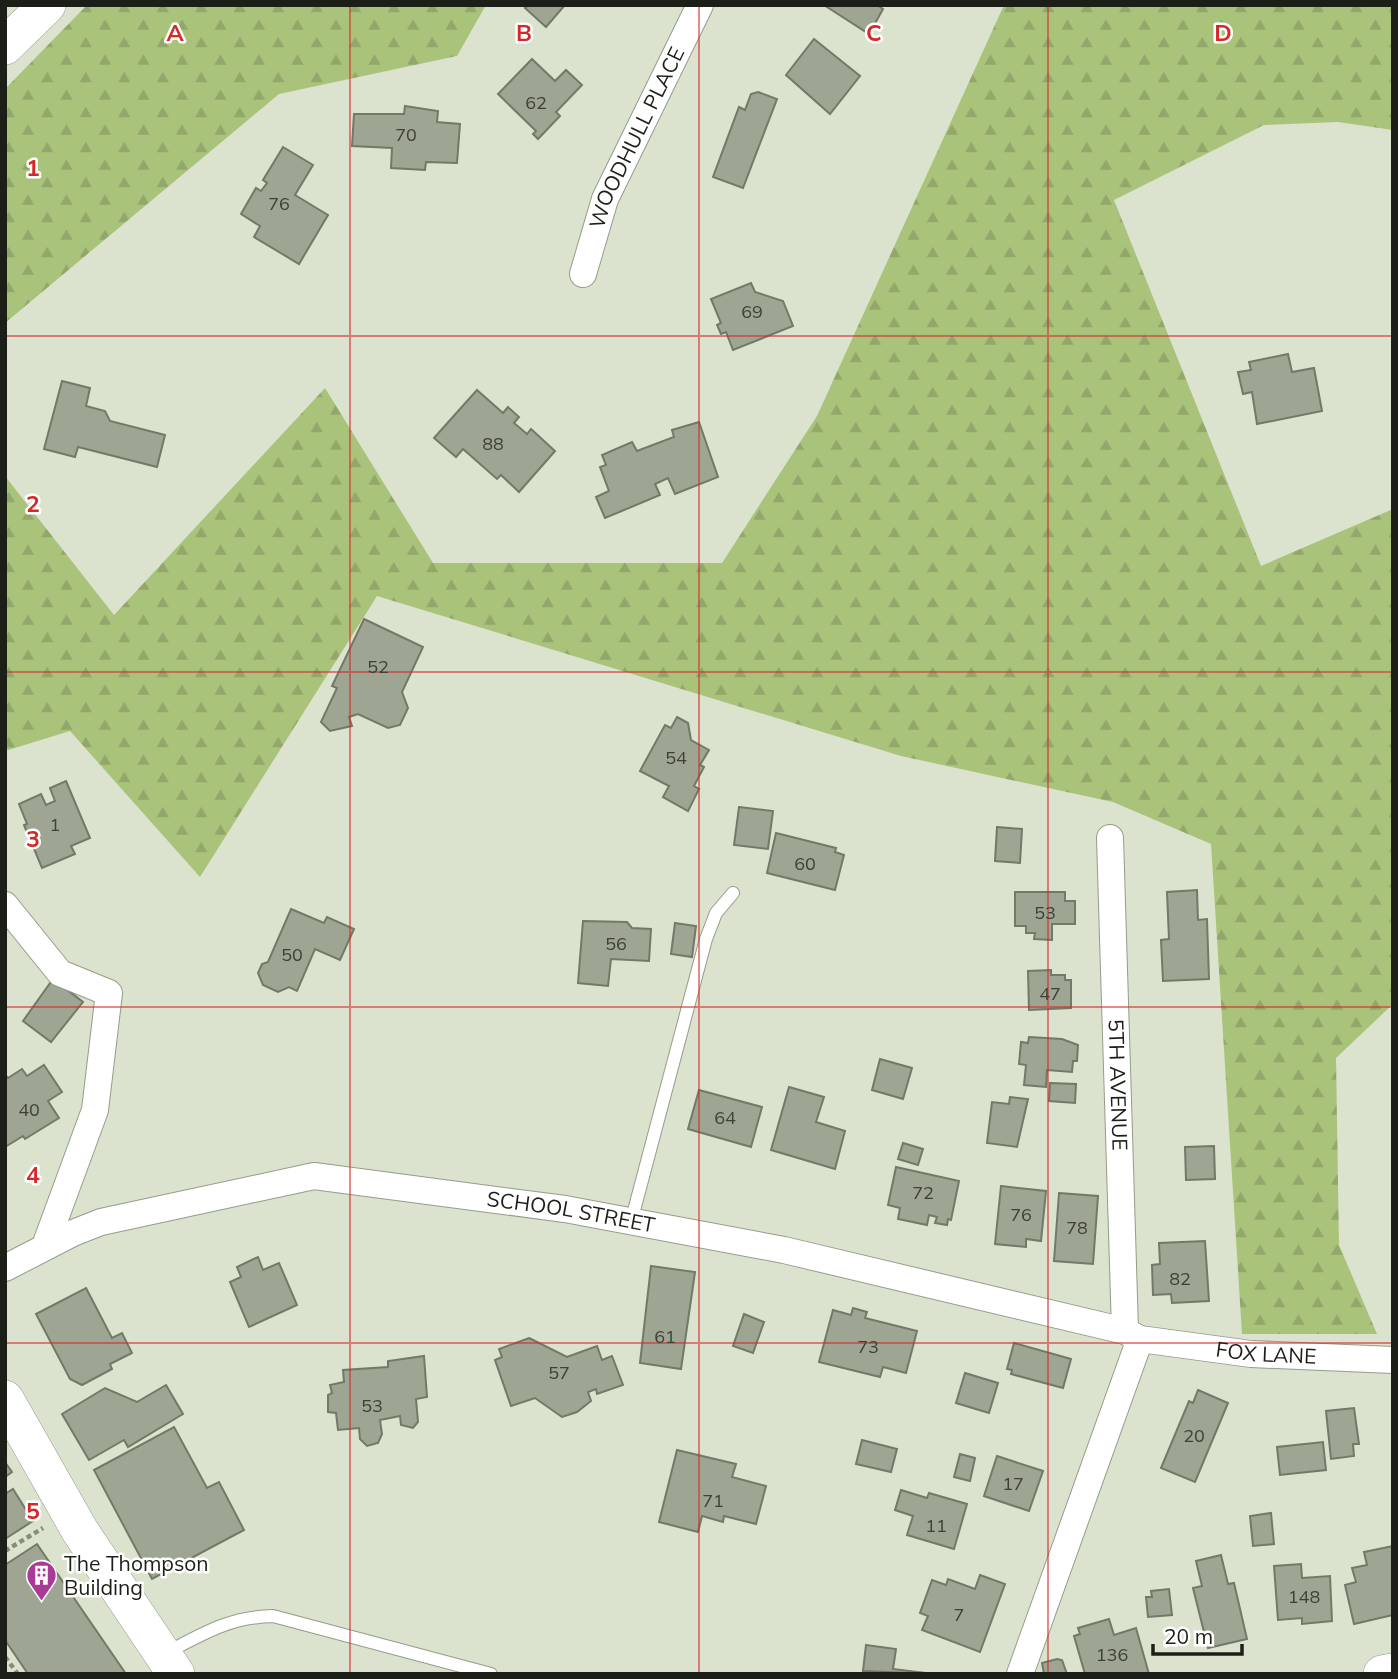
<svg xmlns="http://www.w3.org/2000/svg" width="1398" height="1679" font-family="Mulish,sans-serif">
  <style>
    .forest { fill: url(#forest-firs) }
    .building { fill: #9ea592; stroke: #727967; stroke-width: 2 }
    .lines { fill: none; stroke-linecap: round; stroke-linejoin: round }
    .lane-casing { stroke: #959c89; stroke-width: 14 }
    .street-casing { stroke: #959c89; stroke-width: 28 }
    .secondary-casing { stroke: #959c89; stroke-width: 38 }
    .path { stroke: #868c7e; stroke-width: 4.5; stroke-dasharray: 5 3.5; stroke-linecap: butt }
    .lane { stroke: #fff; stroke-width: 12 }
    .street { stroke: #fff; stroke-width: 26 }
    .secondary { stroke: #fff; stroke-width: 37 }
    .grid { fill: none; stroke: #d62828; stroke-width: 2; stroke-opacity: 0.55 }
    .labels { text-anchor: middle; stroke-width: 5; stroke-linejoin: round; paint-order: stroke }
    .number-label { font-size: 18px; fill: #3c4036 }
    .street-label { font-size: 21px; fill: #1c1f18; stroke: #fff }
    .poi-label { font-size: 21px; fill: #1c1f18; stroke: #fff; text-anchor: start }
    .grid-label { font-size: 23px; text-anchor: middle; font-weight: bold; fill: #d62828; stroke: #fff; stroke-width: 5; stroke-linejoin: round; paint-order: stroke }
  </style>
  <defs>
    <pattern id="forest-firs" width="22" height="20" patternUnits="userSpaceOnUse" patternTransform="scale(1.75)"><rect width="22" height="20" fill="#aac37b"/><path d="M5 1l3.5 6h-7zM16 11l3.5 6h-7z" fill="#92a76a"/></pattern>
  </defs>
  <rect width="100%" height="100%" fill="#dbe3cf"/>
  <g class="forest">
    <path d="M87,5H486L457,56L279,94L5,323V89Z"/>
    <path d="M1004,5H1393V130L1338,122L1264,125L1114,200L1261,566L1393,509V1004L1336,1058L1339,1245L1377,1334H1242L1211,844L1113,802L901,756L377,596L200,877L70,731L5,751V476L114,615L325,388L433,563H722L817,416Z"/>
  </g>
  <g class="building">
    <path d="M528,5H565L546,27L525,8Z"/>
    <path d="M824,5H877L883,9L869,34Z"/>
    <path d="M814,39L860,76L830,114L786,75Z"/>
    <path d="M532,59L555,81L566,70L582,85L556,112L560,116L538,139L533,134L536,131L498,94Z"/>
    <path d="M758,92L777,99L743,188L713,177L739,107L745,110L751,94Z"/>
    <path d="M405,106L438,111L437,122L460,124L457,163L426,162L425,170L391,168L392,148L352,146L354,114H404Z"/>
    <path d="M283,147L313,165L295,195L328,215L299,264L254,237L260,226L241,214L256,188L261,191L267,183L263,180Z"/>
    <path d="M751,283L755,292L783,301L793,326L733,350L726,332L721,334L717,325L721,323L711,299Z"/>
    <path d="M1288,354L1292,372L1314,368L1322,411L1257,424L1252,392L1243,394L1238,372L1251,370L1249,362Z"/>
    <path d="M62,381L90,388L86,406L105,411L110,421L165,435L157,467L78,447L75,457L44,449Z"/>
    <path d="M477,390L503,413L508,407L519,417L514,423L527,434L531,429L555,451L519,492L501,475L497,479L463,449L456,457L434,438Z"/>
    <path d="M699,422L718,477L675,494L668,478L655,484L660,495L605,518L596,497L609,491L600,467L606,465L602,455L632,442L637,451L674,437L672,430Z"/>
    <path d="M364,619L423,647L402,692L408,708L400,725L388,728L358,714L349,717L352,726L330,731L321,722L337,688L332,686Z"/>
    <path d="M677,717L688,723L691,740L709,750L700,765L704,767L694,786L699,789L688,811L663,797L669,786L640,771L665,725L671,728Z"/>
    <path d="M66,781L90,838L71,846L75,854L42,868L24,825L27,824L19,804L41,794L46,805L55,801L50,788Z"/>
    <path d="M739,807L773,811L768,849L734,845Z"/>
    <path d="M997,827L1022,829L1020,863L995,861Z"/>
    <path d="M776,833L836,848L835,852L844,855L835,890L767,873Z"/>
    <path d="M1197,890L1198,920L1207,919L1209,979L1163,981L1161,940L1169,939L1167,892Z"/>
    <path d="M1015,892H1065V901H1075V924H1052V940L1034,939L1035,933H1026V926H1015Z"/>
    <path d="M291,909L324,923L327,917L354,929L340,960L315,949L297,991L289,987L278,992L263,985L258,973L262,964L268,962Z"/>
    <path d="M583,921L627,922L632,928L651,929L649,961L611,959L608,986L578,983Z"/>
    <path d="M675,923L696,926L692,957L671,954Z"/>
    <path d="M1051,970V975H1065V980H1071V1008L1029,1010L1028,971Z"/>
    <path d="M53,979L83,1002L51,1042L23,1021Z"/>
    <path d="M1029,1037L1062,1039L1078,1045L1077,1061H1073L1072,1072L1047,1070L1046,1087L1024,1085L1026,1065L1019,1064L1021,1042L1028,1043Z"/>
    <path d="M880,1059L912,1068L903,1099L872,1090Z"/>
    <path d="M44,1065L62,1092L48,1101L59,1118L25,1139L23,1136L5,1147V1075L8,1078L22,1069L27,1076Z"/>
    <path d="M1050,1083L1076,1084L1075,1103L1049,1101Z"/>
    <path d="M789,1087L824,1097L816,1122L845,1131L835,1169L771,1150Z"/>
    <path d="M699,1090L762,1107L751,1147L688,1129Z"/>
    <path d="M1010,1097L1028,1099L1017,1147L987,1143L992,1102L1009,1104Z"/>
    <path d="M903,1143L923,1149L918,1165L898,1159Z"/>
    <path d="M1214,1146L1215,1179L1186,1180L1185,1147Z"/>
    <path d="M896,1167L959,1181L951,1220L948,1219L947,1225L935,1223L937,1217L929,1215L927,1225L898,1219L900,1208L888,1205Z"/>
    <path d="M1001,1186L1046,1191L1041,1241L1026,1239V1247L995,1244Z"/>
    <path d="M1059,1193L1098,1196L1093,1264L1054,1261Z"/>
    <path d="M1205,1241L1209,1301L1172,1303L1171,1294L1153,1295L1152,1265L1160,1264L1159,1243Z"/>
    <path d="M258,1257L263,1270L279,1263L297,1305L249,1327L230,1282L241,1277L237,1267Z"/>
    <path d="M651,1266L695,1272L681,1369L640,1363Z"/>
    <path d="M86,1288L112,1338L122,1333L132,1353L110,1364L112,1369L82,1385L70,1379L36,1314Z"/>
    <path d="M853,1308L867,1312L865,1318L917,1331L906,1373L883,1367L880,1377L819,1362L833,1310L851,1315Z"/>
    <path d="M744,1314L764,1322L753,1353L733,1346Z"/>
    <path d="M529,1338L567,1357L597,1346L602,1360L612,1356L623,1385L597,1394L596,1389L588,1392L591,1401L577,1412L562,1417L535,1398L511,1406L495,1360L502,1357L499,1349Z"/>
    <path d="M1014,1343L1071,1359L1063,1388L1011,1374L1012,1370L1007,1369Z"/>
    <path d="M424,1356L427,1397L416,1399L418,1422L413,1428L401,1425L400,1416L380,1420L382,1434L378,1443L367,1446L360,1439L359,1428L338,1430L336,1413L328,1412V1395L332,1393L330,1385L344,1382L343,1370L388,1367V1361Z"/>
    <path d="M965,1373L998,1383L989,1413L956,1403Z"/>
    <path d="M166,1385L183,1414L128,1447L124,1440L89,1460L62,1414L105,1388L137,1402Z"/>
    <path d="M1198,1390L1228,1403L1195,1482L1161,1468L1189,1401L1193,1403Z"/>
    <path d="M1354,1408L1359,1444H1353L1354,1456L1331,1459L1326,1411Z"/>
    <path d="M174,1427L207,1488L219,1482L244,1530L152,1579L94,1470Z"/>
    <path d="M862,1440L897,1449L891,1472L856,1464Z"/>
    <path d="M1323,1442L1326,1470L1280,1475L1277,1447Z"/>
    <path d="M677,1450L736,1464L732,1477L766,1486L756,1524L724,1516L723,1522L702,1516L698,1532L659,1522Z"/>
    <path d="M960,1454L975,1458L970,1481L954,1477Z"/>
    <path d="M997,1456L1043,1471L1029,1511L984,1496Z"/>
    <path d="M5,1462L12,1472L5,1477Z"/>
    <path d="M13,1489L33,1521L5,1539V1494Z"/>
    <path d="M901,1490L927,1498L929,1493L967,1504L954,1549L907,1535L913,1516L895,1510Z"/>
    <path d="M1271,1513L1274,1544L1253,1546L1250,1516Z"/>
    <path d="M37,1544L126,1674H28L5,1640V1565Z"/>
    <path d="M1393,1546V1615L1354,1624L1345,1585L1356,1582L1352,1568L1367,1565L1364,1552Z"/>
    <path d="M1221,1555L1228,1584L1234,1583L1247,1639L1208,1648L1193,1588L1202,1586L1196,1561Z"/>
    <path d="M1301,1564L1302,1578L1330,1576L1332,1621L1302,1624V1618L1278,1620L1274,1566Z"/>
    <path d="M980,1575L1005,1584L980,1652L922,1630L928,1616L920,1613L932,1580L946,1585L948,1579L975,1589Z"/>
    <path d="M1169,1589L1172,1615L1148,1617L1146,1597H1152L1151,1591Z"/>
    <path d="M1109,1619L1114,1635L1136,1628L1149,1674H1085L1074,1636L1080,1634L1078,1628Z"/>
    <path d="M866,1645L896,1649L893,1669L934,1674L863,1671Z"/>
    <path d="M1057,1659L1062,1660L1067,1674H1044L1042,1663Z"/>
  </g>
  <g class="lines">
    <defs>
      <g id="lane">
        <path d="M631,1222L706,939L716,913L733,893"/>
        <path d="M166,1653C204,1633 230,1617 273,1616L491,1674"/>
      </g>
      <g id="street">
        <path id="s1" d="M583,274L605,199L700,5"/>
        <path id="s2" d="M1110,838L1125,1331"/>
        <path d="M5,905L60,973L109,993L95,1110L45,1246"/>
        <path id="s3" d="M5,1268L73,1233L101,1222L314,1176L565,1209L784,1250L1125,1331L1140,1339L1251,1354L1393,1360"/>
        <path d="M1020,1674L1140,1339"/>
      </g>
      <g id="secondary">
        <path d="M5,46L47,5"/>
        <path d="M5,1399L80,1531L176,1674"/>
        <path d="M1382,1674L1393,1672"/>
      </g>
    </defs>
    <use href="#lane" class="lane-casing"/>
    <use href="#street" class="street-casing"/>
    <use href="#secondary" class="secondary-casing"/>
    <g class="path">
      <path d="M5,1551L43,1528"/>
      <path d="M5,1657L18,1674"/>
    </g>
    <use href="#lane" class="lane"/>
    <use href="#street" class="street"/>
    <use href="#secondary" class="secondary"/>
  </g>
  <path class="grid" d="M350,5V1674M699,5V1674M1048,5V1674M5,336H1393M5,672H1393M5,1007H1393M5,1343H1393"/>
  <defs>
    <symbol id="building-pin" viewBox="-11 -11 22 30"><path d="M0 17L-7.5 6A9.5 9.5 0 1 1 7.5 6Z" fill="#a93a98" stroke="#fff"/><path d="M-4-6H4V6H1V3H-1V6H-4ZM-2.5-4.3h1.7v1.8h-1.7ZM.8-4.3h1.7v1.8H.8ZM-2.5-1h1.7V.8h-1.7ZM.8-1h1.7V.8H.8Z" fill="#fff"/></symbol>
  </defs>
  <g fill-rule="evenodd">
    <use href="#building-pin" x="24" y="1558" width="35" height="47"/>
  </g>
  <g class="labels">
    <g class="number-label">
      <text x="536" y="109">62</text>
      <text x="406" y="141">70</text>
      <text x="279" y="210">76</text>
      <text x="752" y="318">69</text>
      <text x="493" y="450">88</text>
      <text x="378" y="673">52</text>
      <text x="676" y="764">54</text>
      <text x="55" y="831">1</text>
      <text x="805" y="870">60</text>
      <text x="1045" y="919">53</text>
      <text x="616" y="950">56</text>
      <text x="292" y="961">50</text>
      <text x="1050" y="1000">47</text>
      <text x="29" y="1116">40</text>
      <text x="725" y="1124">64</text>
      <text x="923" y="1199">72</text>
      <text x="1021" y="1221">76</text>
      <text x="1077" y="1234">78</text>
      <text x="1180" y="1285">82</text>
      <text x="665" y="1343">61</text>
      <text x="868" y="1353">73</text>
      <text x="559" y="1379">57</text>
      <text x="372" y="1412">53</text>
      <text x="1194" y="1442">20</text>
      <text x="1013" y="1490">17</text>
      <text x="713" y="1507">71</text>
      <text x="936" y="1532">11</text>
      <text x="1304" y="1603">148</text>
      <text x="959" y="1621">7</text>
      <text x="1112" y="1661">136</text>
    </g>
    <g class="street-label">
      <text dy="7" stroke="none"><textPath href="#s1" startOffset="147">WOODHULL PLACE</textPath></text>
      <text dy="7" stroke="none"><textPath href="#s2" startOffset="247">5TH AVENUE</textPath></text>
      <text dy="7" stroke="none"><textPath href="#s3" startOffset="584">SCHOOL STREET</textPath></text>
      <text dy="7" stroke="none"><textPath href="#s3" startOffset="1295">FOX LANE</textPath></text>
    </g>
    <g class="poi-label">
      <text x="64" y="1571">The Thompson<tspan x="64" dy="24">Building</tspan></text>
    </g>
  </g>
  <g class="grid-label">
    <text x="175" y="41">A</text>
    <text x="524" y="41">B</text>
    <text x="874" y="41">C</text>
    <text x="1223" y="41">D</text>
    <text x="33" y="176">1</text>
    <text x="33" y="512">2</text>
    <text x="33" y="847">3</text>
    <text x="33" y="1183">4</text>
    <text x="33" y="1519">5</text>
  </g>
  <rect width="1398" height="1679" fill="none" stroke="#1c1f18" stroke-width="14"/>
  <path d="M1153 1644v10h89v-10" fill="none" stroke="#1c1f18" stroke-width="3.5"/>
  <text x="1164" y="1644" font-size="21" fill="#1c1f18" stroke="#ffffff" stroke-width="5" paint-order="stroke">20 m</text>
</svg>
